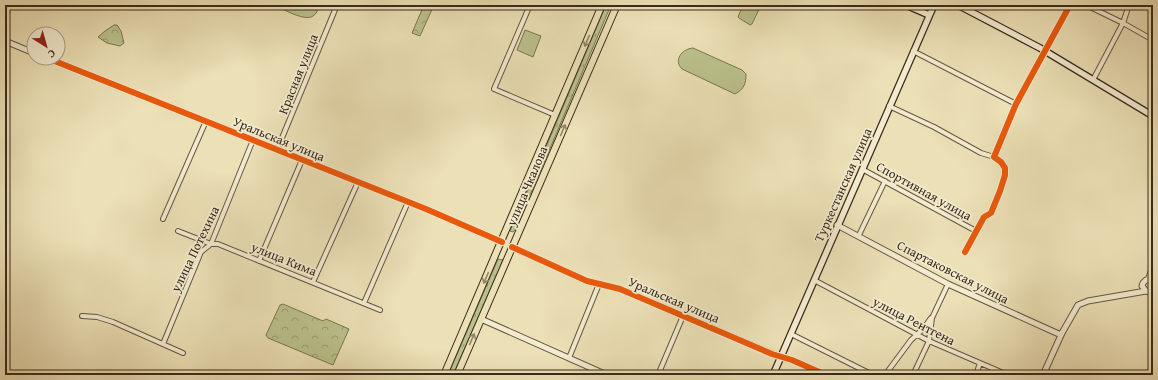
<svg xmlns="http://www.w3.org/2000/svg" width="1158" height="380" font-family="'Gentium Book Plus',serif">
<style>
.grass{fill:url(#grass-tufts);stroke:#7a7653}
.forest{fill:url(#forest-crowns);stroke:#7a7653}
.garden{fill:#bbc18c;stroke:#7a7653}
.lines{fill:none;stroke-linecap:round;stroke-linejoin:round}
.minor-casing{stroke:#665841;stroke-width:6}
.tertiary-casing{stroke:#665841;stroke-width:7}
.secondary-casing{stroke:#392b1a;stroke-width:8}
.primary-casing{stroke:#392b1a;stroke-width:8}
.minor{stroke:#f3ebd0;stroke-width:4}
.tertiary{stroke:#f3ebd0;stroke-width:5}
.secondary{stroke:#f3ebd0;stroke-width:5.5}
.primary{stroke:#ece0b6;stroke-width:6}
.cycleway-casing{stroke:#f3ebd0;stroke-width:8}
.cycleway{stroke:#e8590c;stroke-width:6}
.oneway{stroke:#928668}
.labels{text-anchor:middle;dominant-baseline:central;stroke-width:3.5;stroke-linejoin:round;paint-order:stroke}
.street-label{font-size:13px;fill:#392b1a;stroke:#f3ebd0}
</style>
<defs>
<pattern id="grass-tufts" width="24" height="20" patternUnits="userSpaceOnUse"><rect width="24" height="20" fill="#bbc18c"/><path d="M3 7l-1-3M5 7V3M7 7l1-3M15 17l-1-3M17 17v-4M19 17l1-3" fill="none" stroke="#999d72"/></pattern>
<pattern id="forest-crowns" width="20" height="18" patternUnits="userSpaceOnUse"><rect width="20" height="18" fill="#bbc18c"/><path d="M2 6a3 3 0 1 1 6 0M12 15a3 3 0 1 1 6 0" fill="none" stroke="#999d72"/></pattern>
</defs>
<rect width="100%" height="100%" fill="#ece0b6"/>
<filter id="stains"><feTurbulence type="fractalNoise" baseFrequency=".005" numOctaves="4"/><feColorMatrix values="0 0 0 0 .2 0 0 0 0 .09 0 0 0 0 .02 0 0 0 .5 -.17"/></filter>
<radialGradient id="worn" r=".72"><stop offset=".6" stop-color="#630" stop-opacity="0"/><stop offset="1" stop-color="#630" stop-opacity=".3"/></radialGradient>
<!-- grass -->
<path class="grass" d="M606,5h5l-83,195 -4,-1z
M521,205h3l2,2 -9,21 -4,4 -3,-1z
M498,259l5,1 -50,115h-5z"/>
<!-- forest -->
<path class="forest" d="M424,5h10l-14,31 -8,-3z
M114,25h3l4,6 3,12 -4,3 -13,-3 -9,-6 7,-6z
M283,304l40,17 3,-2 23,10 -16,36 -65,-27 -2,-3 14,-30z"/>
<!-- garden -->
<path class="garden" d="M274,5h45c-1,4 -2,9 -6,11 -8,6 -30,-7 -39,-11z
M743,5h18l-9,19 -2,1 -11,-7 -1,-1z
M525,30l16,6 -8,21 -16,-7z
M693,48l49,22 4,4c0,10 -2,15 -11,20l-53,-25c-9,-9 0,-20 11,-21z"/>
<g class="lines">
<defs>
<path id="minor" d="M530,5l-36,84 61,26
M1086,5l37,18 30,17
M913,51l103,53
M1093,80l30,-57 6,-18
M889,106l45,21 47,26 13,4
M277,150l60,-145
M862,169l114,62
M163,219l43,-98
M178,231l33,13h7l162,66
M859,235l26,-54
M965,252l19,-35 7,-4 9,-22 5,-16v-7l-4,-6 -7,-5 22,-53 54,-99
M259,261l43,-101
M814,280l115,61 79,34
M313,282l45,-100
M364,303l44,-101
M82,316l15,1 16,5 70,31
M791,334l82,41
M163,344l38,-92 10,-8 42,-104
M780,357l12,3 34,15
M569,358l30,-74
M658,375l25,-59
M885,375l26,-35 13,-12 7,-10
M913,375l16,-34 3,-23 16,-34
M976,375l4,-12"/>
<path id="tertiary" d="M5,41l29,12
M47,58l379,151 76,33
M837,225l111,59 113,51
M512,247l75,34 33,8 160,68
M1148,280l5,-13
M1153,283l-3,-3h-4l-3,3 -1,3 4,5 4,1 3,-3
M481,319l126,56
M1043,375l19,-42 16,-28 10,-4 58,-10"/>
<path id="secondary" d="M906,5l23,10
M958,5l82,43 113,68
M773,375l161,-370"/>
<path id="primary" d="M444,375l158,-370
M457,375l160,-370"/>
</defs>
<!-- minor casing -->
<use href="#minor" class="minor-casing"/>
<!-- tertiary casing -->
<use href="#tertiary" class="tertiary-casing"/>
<!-- secondary casing -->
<use href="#secondary" class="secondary-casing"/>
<!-- primary casing -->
<use href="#primary" class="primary-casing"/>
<!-- minor -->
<use href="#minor" class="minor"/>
<!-- tertiary -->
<use href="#tertiary" class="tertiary"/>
<!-- secondary -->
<use href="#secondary" class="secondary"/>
<!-- primary -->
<use href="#primary" class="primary"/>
<defs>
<path id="cycleway" d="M47,58l379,151 76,33
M512,247l75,34 33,8 152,65 20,6 34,15
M965,252l19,-35 7,-4 9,-22 5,-16v-7l-4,-6 -7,-5 22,-53 54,-99"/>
</defs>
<!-- cycleway casing -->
<use href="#cycleway" class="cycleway-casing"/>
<!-- cycleway -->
<use href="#cycleway" class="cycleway"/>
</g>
<!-- one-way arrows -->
<defs><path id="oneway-shaft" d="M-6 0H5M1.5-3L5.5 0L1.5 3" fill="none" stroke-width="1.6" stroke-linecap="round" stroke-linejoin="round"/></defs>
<g class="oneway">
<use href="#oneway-shaft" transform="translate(587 41) rotate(113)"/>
<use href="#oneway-shaft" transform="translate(563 130) rotate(-67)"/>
<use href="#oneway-shaft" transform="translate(486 278) rotate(113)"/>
<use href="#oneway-shaft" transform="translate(472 339) rotate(-67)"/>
</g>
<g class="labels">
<!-- street labels -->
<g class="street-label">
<text transform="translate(298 74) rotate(-68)">Красная улица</text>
<text transform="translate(279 139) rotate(22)">Уральская улица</text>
<text transform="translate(843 185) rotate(-66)">Туркестанская улица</text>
<text transform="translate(527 186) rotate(-67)">улица Чкалова</text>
<text transform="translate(924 191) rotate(29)">Спортивная улица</text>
<text transform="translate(195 249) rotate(-64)">улица Потехина</text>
<text transform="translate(284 259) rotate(22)">улица Кима</text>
<text transform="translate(953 272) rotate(27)">Спартаковская улица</text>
<text transform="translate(674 300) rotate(23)">Уральская улица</text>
<text transform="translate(914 321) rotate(27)">улица Рентгена</text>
</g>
</g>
<!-- margin -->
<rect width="1158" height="380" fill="none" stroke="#ece0b6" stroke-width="20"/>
<rect x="6" y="6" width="1146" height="368" fill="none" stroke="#392b1a" stroke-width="2"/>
<rect x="10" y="10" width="1138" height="360" fill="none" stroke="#392b1a"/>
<!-- north arrow -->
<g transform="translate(46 46) rotate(143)"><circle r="19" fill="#f3ebd0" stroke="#a99e87"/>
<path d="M0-3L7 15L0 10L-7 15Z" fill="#8f2418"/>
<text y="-6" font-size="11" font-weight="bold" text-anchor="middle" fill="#392b1a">С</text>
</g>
<rect width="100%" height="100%" filter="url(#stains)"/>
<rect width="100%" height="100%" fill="url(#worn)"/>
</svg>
